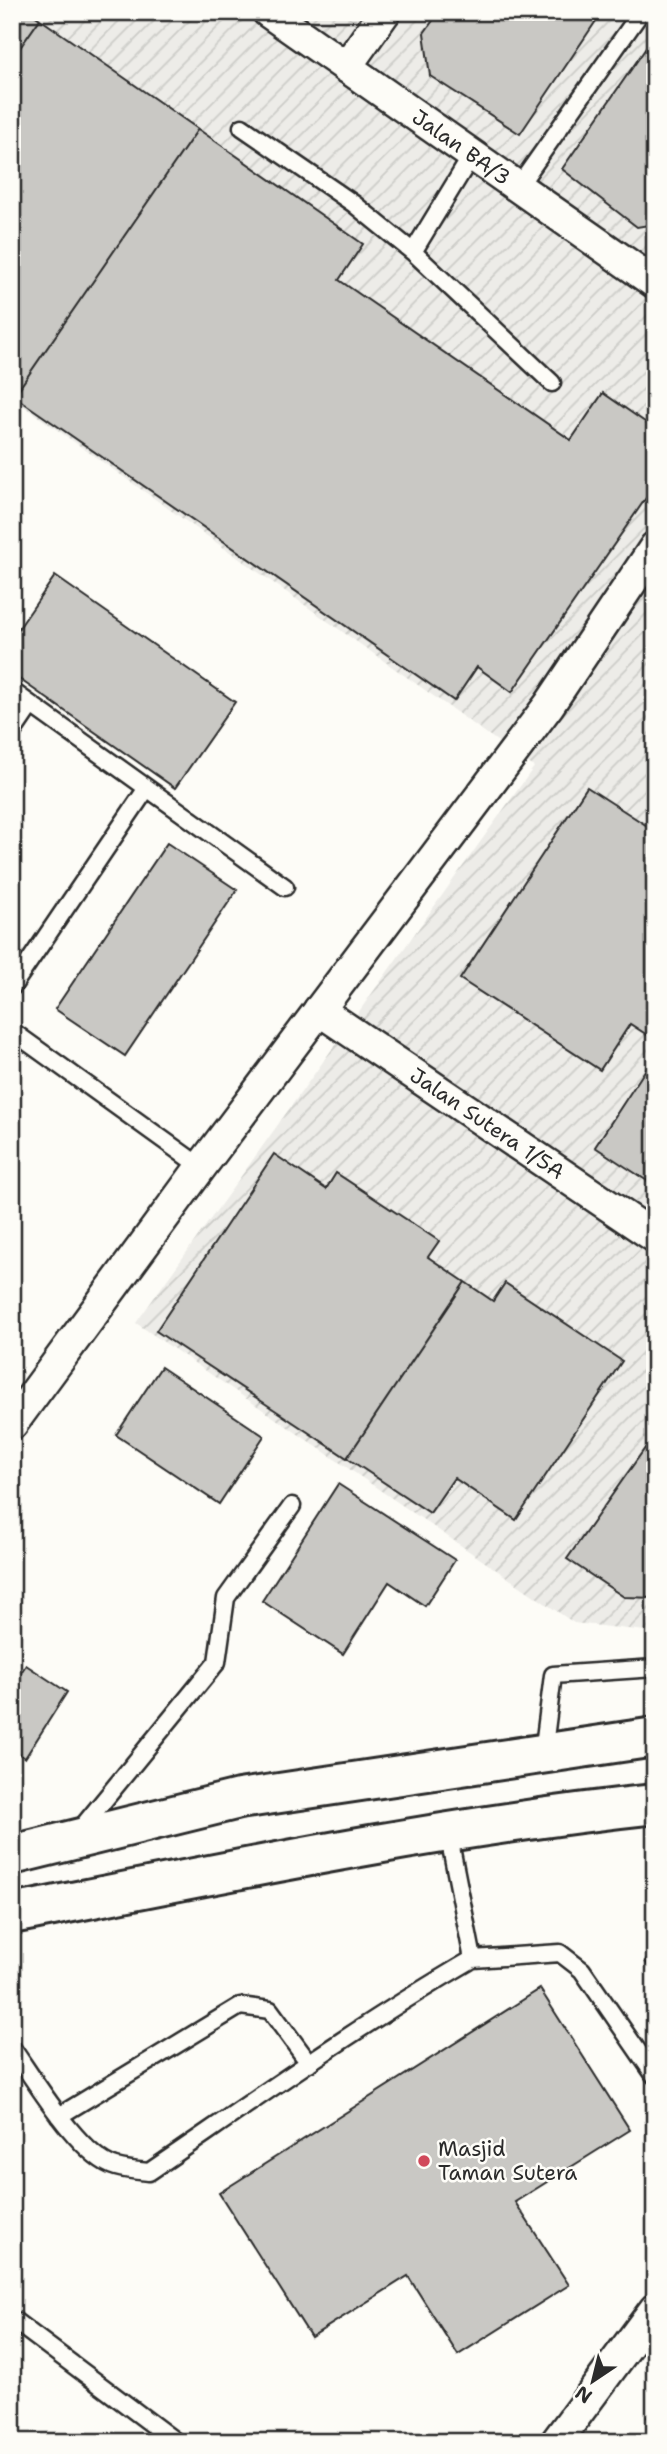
<svg xmlns="http://www.w3.org/2000/svg" width="667" height="2454" font-family="'Shantell Sans',sans-serif">
<style>
.industrial{fill:url(#industrial-furrows)}
.building{fill:#c9c8c4;stroke:#2b2b2b;stroke-width:2}
.lines{fill:none;stroke-linecap:round;stroke-linejoin:round}
.lane-casing{stroke:#2b2b2b;stroke-width:21}
.street-casing{stroke:#2b2b2b;stroke-width:35}
.secondary-casing{stroke:#2b2b2b;stroke-width:44}
.lane{stroke:#fdfcf7;stroke-width:16}
.street{stroke:#fdfcf7;stroke-width:30}
.secondary{stroke:#fdfcf7;stroke-width:38}
.poi-dot{fill:#d1495b;stroke:#fdfcf7;stroke-width:2.5}
.labels{text-anchor:middle;dominant-baseline:central;stroke-width:5;stroke-linejoin:round;paint-order:stroke}
.street-label{font-size:21px;fill:#2b2b2b;stroke:#fdfcf7}
.poi-label{font-size:21px;fill:#2b2b2b;stroke:#fdfcf7;text-anchor:start}
</style>
<defs>
<pattern id="industrial-furrows" width="10" height="10" patternUnits="userSpaceOnUse" patternTransform="scale(1.75)"><rect width="10" height="10" fill="#edece8"/><path d="M-1 1l2-2M0 10L10 0M9 11l2-2" fill="none" stroke="#cbcbc7"/></pattern>
</defs>
<rect width="100%" height="100%" fill="#fdfcf7"/>
<filter id="ink" filterUnits="userSpaceOnUse"><feTurbulence type="fractalNoise" baseFrequency=".0143" numOctaves="2"/><feDisplacementMap in="SourceGraphic" scale="14" xChannelSelector="R" yChannelSelector="G"/><feConvolveMatrix kernelMatrix="1 2 1 2 8 2 1 2 1" color-interpolation-filters="sRGB"/></filter>
<g filter="url(#ink)">
<!-- industrial -->
<path class="industrial" d="M12,12h643v1620l-81,-9 -438,-300 398,-556 -522,-369z"/>
<!-- building -->
<path class="building" d="M12,12h18l10,7 -28,40z
M439,12h163l-82,122 -90,-58 -6,-43z
M40,19l158,110 -184,267 -2,-337z
M655,35v189l-18,3 -75,-58z
M198,129l165,115 -24,36 232,160 32,-47 52,36v56l-143,207 -35,-25 -23,34 -440,-305z
M55,576l180,126 -60,86 -163,-114v-36z
M587,787l68,44v209l-25,-16 -30,46 -140,-91z
M167,843l70,47 -112,166 -70,-47z
M655,1055v131l-60,-39z
M274,1154l52,35 10,-16 103,68 -11,16 37,25 -118,176 -191,-127z
M465,1282l28,19 12,-18 117,78 -106,159 -62,-42 -24,35 -83,-55z
M161,1367l103,69 -45,68 -103,-69z
M655,1434v164l-31,-1 -57,-38z
M338,1484l117,76 -30,46 -36,-24 -46,72 -81,-53z
M26,1665l41,27 -42,66 -13,-9v-63z
M655,1955v22l-10,-16z
M540,1989l90,141 -115,72 54,83 -111,70 -50,-79 -97,61 -92,-144z
M655,2406v17l-8,-6z"/>
<g class="lines">
<defs>
<path id="lane" d="M242,127l112,77 59,48 139,131
M518,187l123,-175
M413,252l59,-97
M12,691l273,196
M12,733l19,-28
M12,987l135,-199
M12,1031l189,136
M543,1754l10,-79 102,-7
M79,1831l138,-169 9,-64 66,-92
M473,1959l87,-6 22,17 73,106
M12,2048c22,31 68,109 104,119 11,3 23,4 33,5 107,-73 212,-148 324,-213l-25,-127
M59,2116l181,-110 30,4 39,53
M12,2319l164,123"/>
<g id="street">
<path id="s1" d="M268,12l387,271"/>
<path d="M346,67l39,-55"/>
<path id="s2" d="M319,1010l336,227"/>
<path d="M12,1424l189,-257 348,-462 106,-158"/>
<path d="M556,2442l99,-133"/>
</g>
<path id="secondary" d="M12,1855l227,-56 416,-62
M12,1914c213,-42 427,-87 643,-110"/>
</defs>
<!-- lane casing -->
<use href="#lane" class="lane-casing"/>
<!-- street casing -->
<use href="#street" class="street-casing"/>
<!-- secondary casing -->
<use href="#secondary" class="secondary-casing"/>
<!-- lane -->
<use href="#lane" class="lane"/>
<!-- street -->
<use href="#street" class="street"/>
<!-- secondary -->
<use href="#secondary" class="secondary"/>
</g>
</g>
<!-- markers -->
<circle class="poi-dot" cx="424" cy="2161" r="7"/>
<g class="labels">
<!-- street labels -->
<g class="street-label">
<text stroke="none"><textPath href="#s1" startOffset="236">Jalan BA/3</textPath></text>
<text stroke="none"><textPath href="#s2" startOffset="203">Jalan Sutera 1/5A</textPath></text>
</g>
<!-- poi labels -->
<g class="poi-label">
<text x="438" y="2149">Masjid<tspan x="438" dy="24">Taman Sutera</tspan></text>
</g>
</g>
<!-- margin -->
<rect width="667" height="2454" fill="none" stroke="#fdfcf7" stroke-width="42"/>
<rect x="21" y="21" width="625" height="2412" fill="none" stroke="#2b2b2b" stroke-width="2.5" filter="url(#ink)"/>
<!-- north arrow -->
<g transform="translate(593 2381) rotate(215)" stroke="#fdfcf7" stroke-width="5" paint-order="stroke">
<path d="M0-5L12 26L0 18L-12 26Z" fill="#2b2b2b"/>
<text y="-10" font-size="19" font-weight="bold" text-anchor="middle" fill="#2b2b2b">N</text>
</g>
</svg>
